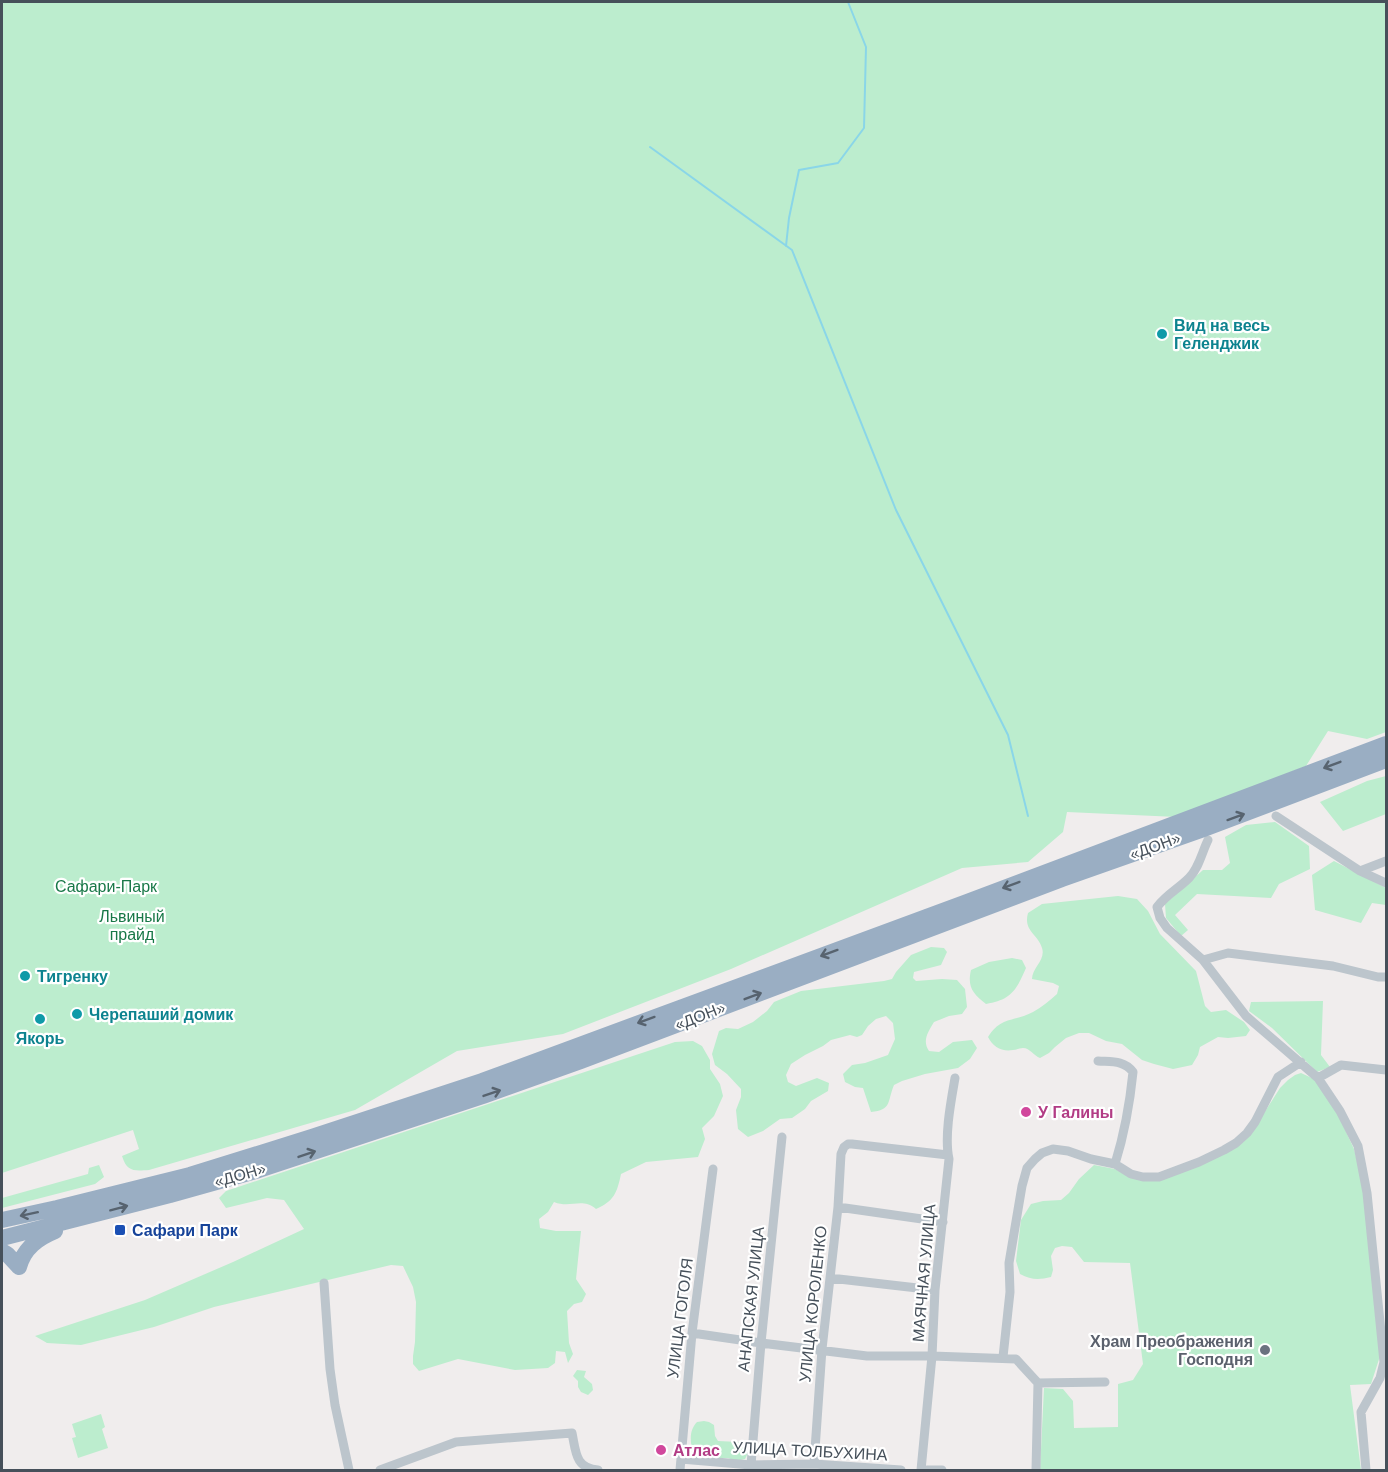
<svg xmlns="http://www.w3.org/2000/svg" width="1388" height="1472" font-family="Helvetica,sans-serif">
<style>
.green{fill:#bcedce}
.lines{fill:none;stroke-linecap:round;stroke-linejoin:round}
.stream{stroke:#8ad6e8;stroke-width:2}
.minor{stroke:#bcc5cc;stroke-width:9}
.trunk{stroke:#9aaec3;stroke-width:16}
.oneway{stroke:#57636f}
.culture-dot{fill:#0f9aa8;stroke:#fff;stroke-width:2}
.hotel-dot{fill:#d1479c;stroke:#fff;stroke-width:2}
.transit-dot{fill:#1a4fb4;stroke:#fff;stroke-width:2}
.worship-dot{fill:#6b7280;stroke:#fff;stroke-width:2}
.labels{text-anchor:middle;dominant-baseline:central;stroke-width:4.5;stroke-linejoin:round;paint-order:stroke}
.culture-label{font-size:16px;font-weight:bold;fill:#0d838f;stroke:#fff;text-anchor:start}
.street-label{font-size:16px;fill:#46505a;stroke:#fff}
.park-label{font-size:16px;fill:#197848;stroke:#fff}
.hotel-label{font-size:16px;font-weight:bold;fill:#b23c85;stroke:#fff;text-anchor:start}
.transit-label{font-size:16px;font-weight:bold;fill:#164399;stroke:#fff;text-anchor:start}
.worship-label{font-size:16px;font-weight:bold;fill:#5b616d;stroke:#fff;text-anchor:end}
</style>
<rect width="100%" height="100%" fill="#f0eded"/>
<!-- green -->
<path class="green" d="M2,2h1384v730l-19,7 -39,-8 -22,35 -129,51 -110,-5 -4,20 -35,30 -66,6 -231,101 -168,65 -106,17 -102,59 -206,60c-15,1 -22,2 -27,-14l17,-7 -6,-19 -131,43z
M1386,776v38l-43,17 -23,-29 47,-21z
M1275,822l34,24 1,23 -31,15 -8,14 -74,-4 -22,21 13,15 -7,6 -15,-18 -1,-14 38,-34h19l8,-7 -5,-26 21,-12z
M1334,861l52,27v17l-14,-2 -11,20 -46,-13 -3,-35z
M1118,896l19,3 11,12 12,23 36,37 9,35 6,6 15,-2 18,12 6,8 -4,6 -18,2 -10,-1 -18,10 -2,8 -6,10 -19,4 -19,-5 -12,-4 -20,-16 -16,-3 -17,-8h-10l-13,5 -11,9 -6,6 -9,5c-6,-2 -10,-10 -17,-10 -3,0 -7,2 -10,2 -11,2 -20,-3 -25,-13 13,-21 26,-15 45,-25 9,-5 17,-12 24,-18l2,-8 -6,-3 -21,-4c0,-11 14,-19 10,-31 -4,-14 -19,-17 -14,-35l14,-9z
M931,947l13,1 3,4 -6,13 -27,7 -1,6 3,3 26,-2 15,1 8,9 2,18 -5,7 -13,2 -15,6c-6,10 -12,19 -5,29l10,1 14,-10 19,-2 5,8 -7,11 -12,9 -33,6 -23,7 -8,4c-7,17 -2,25 -23,27l-8,-24 -8,-1 -10,-5 -2,-8 9,-9 13,-2 23,-8 7,-16 -2,-16 -7,-7 -10,3 -8,7 -6,9 -5,2 -7,-2 -19,5 -8,6 -18,9 -14,9 -5,11 2,7 8,4 21,-8 12,5 -1,8 -17,10 -6,8 -13,9 -12,1 -17,12 -15,6 -10,-8 -2,-19 5,-13v-8l-14,-15 -12,-9 -3,-11 7,-23 7,-3 12,1 15,-7 14,-11 7,-9 27,-11 83,-10 8,-2 4,-7 15,-17z
M1012,958l10,2 4,8c-10,23 -15,32 -40,36 -13,-10 -19,-17 -15,-34l18,-8z
M1323,1001l-2,54 9,12 -13,5 -45,-44 -23,-17 2,-9z
M693,1041l9,5 8,14v9l10,15 3,12 -9,20 -12,12 3,11 -7,18 -52,5 -25,12c-4,19 -7,27 -25,35 -15,-12 -25,0 -42,-7l-6,10 -9,7 1,9 16,3h25l-5,48 10,15 -4,8 -8,2 -7,7 2,32 4,11 -5,9 -3,-11 -9,-1 -1,12 -7,5 -33,2 -57,-11 -39,12 -6,-7v-8l2,-14 1,-40 -3,-15 -10,-21 -12,-1 -177,42 -60,20 -73,18 -34,-2 -12,-7 110,-36 88,-38 71,-33 -20,-29 -17,-2 -41,10 -7,-10 7,-7 449,-149z
M1301,1073l13,6 21,29 19,41 10,40 17,164 -10,31 -21,1 11,85h-321l4,-82 19,1 10,12 1,27 44,-1v-43l15,-4 10,-16 -13,-101 -46,-1 -12,-15 -10,-1 -7,2 -4,8 2,14 -2,7c-12,3 -20,3 -31,-3l-4,-13 5,-41 10,-16 12,-3 18,-1 8,-7 10,-14 15,-14 21,4 16,9 70,-13 56,-41 23,-36 8,-8 7,-5z
M99,1165l5,12 -9,7 -93,24v-10l86,-24 1,-6z
M577,1370l9,1 -2,6 8,7 1,6 -5,5 -7,-3 -3,-5v-6l-5,-5z
M101,1414l4,13 -3,2 6,19 -30,10 -6,-20 4,-1 -4,-13z
M704,1421l5,1 5,3 1,11 3,5 21,1 6,3 2,10 -2,4 -9,2 -8,-3h-26l-9,-5c-3,-11 -4,-23 4,-31z"/>
<g class="lines">
<!-- stream -->
<path class="stream" d="M650,147l142,103 104,260 112,225 20,81
M786,246l3,-28 10,-48 39,-7 26,-35 2,-81 -18,-45"/>
<!-- minor -->
<path class="minor" d="M1276,816l84,55 26,12
M1208,840c-6,12 -9,28 -19,38 -11,11 -22,16 -32,29l3,11 7,10 36,32 43,56 72,62 22,33 18,35 9,47 17,169 -4,16 -19,34 5,58
M1360,871l26,-10
M1203,960l25,-7 105,13 45,11h8
M1098,1061c13,1 26,-1 35,11 -3,30 -9,63 -18,92
M1318,1078l23,-13 45,5
M838,1207l105,15
M830,1278l105,12
M324,1283l6,86 5,36 14,65
M692,1333l69,10 106,13h65l84,3 22,24 -2,87
M1003,1357l7,-65 -1,-29 13,-77 5,-18 8,-9 7,-6 11,-4 15,2 23,8 24,5 16,10 12,3h16l40,-15 25,-12 12,-7 11,-10 8,-11 23,-45 23,-15
M1038,1383l67,-1
M681,1459l70,6 63,-1 87,6
M814,1464l8,-115 16,-142 3,-53 3,-7 4,-3h4l96,11
M751,1465l10,-122 21,-206
M380,1470l76,-28 116,-9c4,19 3,35 26,37
M680,1470l12,-137 21,-164
M921,1470l11,-114 3,-66 14,-131c-5,-22 2,-58 6,-81
M927,1470h15"/>
<!-- trunk -->
<path class="trunk" d="M2,1220l55,-12 133,-33 122,-38 170,-56 485,-179 419,-158
M2,1238l168,-43 89,-25 224,-74 98,-35 481,-182 139,-49 185,-70
M2,1251l5,3 12,13
M19,1267c5,-19 19,-29 36,-36"/>
</g>
<!-- one-way arrows -->
<defs><path id="oneway-shaft" d="M-6 0H5M1.5-3L5.5 0L1.5 3" fill="none" stroke-width="1.6" stroke-linecap="round" stroke-linejoin="round" transform="scale(1.5)"/></defs>
<g class="oneway">
<use href="#oneway-shaft" transform="translate(1332 765) rotate(159)"/>
<use href="#oneway-shaft" transform="translate(1236 817) rotate(-20)"/>
<use href="#oneway-shaft" transform="translate(1011 885) rotate(160)"/>
<use href="#oneway-shaft" transform="translate(829 953) rotate(160)"/>
<use href="#oneway-shaft" transform="translate(753 996) rotate(-21)"/>
<use href="#oneway-shaft" transform="translate(646 1020) rotate(160)"/>
<use href="#oneway-shaft" transform="translate(492 1093) rotate(-19)"/>
<use href="#oneway-shaft" transform="translate(307 1154) rotate(-19)"/>
<use href="#oneway-shaft" transform="translate(119 1208) rotate(-15)"/>
<use href="#oneway-shaft" transform="translate(29 1214) rotate(168)"/>
</g>
<!-- markers -->
<g class="culture-dot">
<circle cx="1162" cy="334" r="6"/>
<circle cx="25" cy="976" r="6"/>
<circle cx="77" cy="1014" r="6"/>
<circle cx="40" cy="1019" r="6"/>
</g>
<g class="hotel-dot">
<circle cx="1026" cy="1112" r="6"/>
<circle cx="661" cy="1450" r="6"/>
</g>
<rect class="transit-dot" x="114" y="1224" width="12" height="12" rx="3"/>
<circle class="worship-dot" cx="1265" cy="1350" r="6"/>
<g class="labels">
<!-- culture labels -->
<g class="culture-label">
<text x="1174" y="325">Вид на весь<tspan x="1174" dy="18">Геленджик</tspan></text>
<text x="37" y="976">Тигренку</text>
<text x="89" y="1014">Черепаший домик</text>
<text x="40" y="1038" text-anchor="middle">Якорь</text>
</g>
<!-- street labels -->
<g class="street-label">
<text transform="translate(1155 846) rotate(-20)">«ДОН»</text>
<text transform="translate(700 1016) rotate(-21)">«ДОН»</text>
<text transform="translate(240 1175) rotate(-16)">«ДОН»</text>
<text transform="translate(924 1273) rotate(-85)">МАЯЧНАЯ УЛИЦА</text>
<text transform="translate(751 1299) rotate(-84)">АНАПСКАЯ УЛИЦА</text>
<text transform="translate(813 1304) rotate(-84)">УЛИЦА КОРОЛЕНКО</text>
<text transform="translate(680 1318) rotate(-83)">УЛИЦА ГОГОЛЯ</text>
<text transform="translate(810 1451) rotate(3)">УЛИЦА ТОЛБУХИНА</text>
</g>
<!-- park labels -->
<g class="park-label">
<text x="106" y="886">Сафари-Парк</text>
<text x="132" y="916">Львиный<tspan x="132" dy="18">прайд</tspan></text>
</g>
<!-- hotel labels -->
<g class="hotel-label">
<text x="1038" y="1112">У Галины</text>
<text x="673" y="1450">Атлас</text>
</g>
<!-- transit labels -->
<g class="transit-label">
<text x="132" y="1230">Сафари Парк</text>
</g>
<!-- worship labels -->
<g class="worship-label">
<text x="1253" y="1341">Храм Преображения<tspan x="1253" dy="18">Господня</tspan></text>
</g>
</g>
<!-- border -->
<rect width="1388" height="1472" fill="none" stroke="#46505a" stroke-width="6"/>
</svg>
